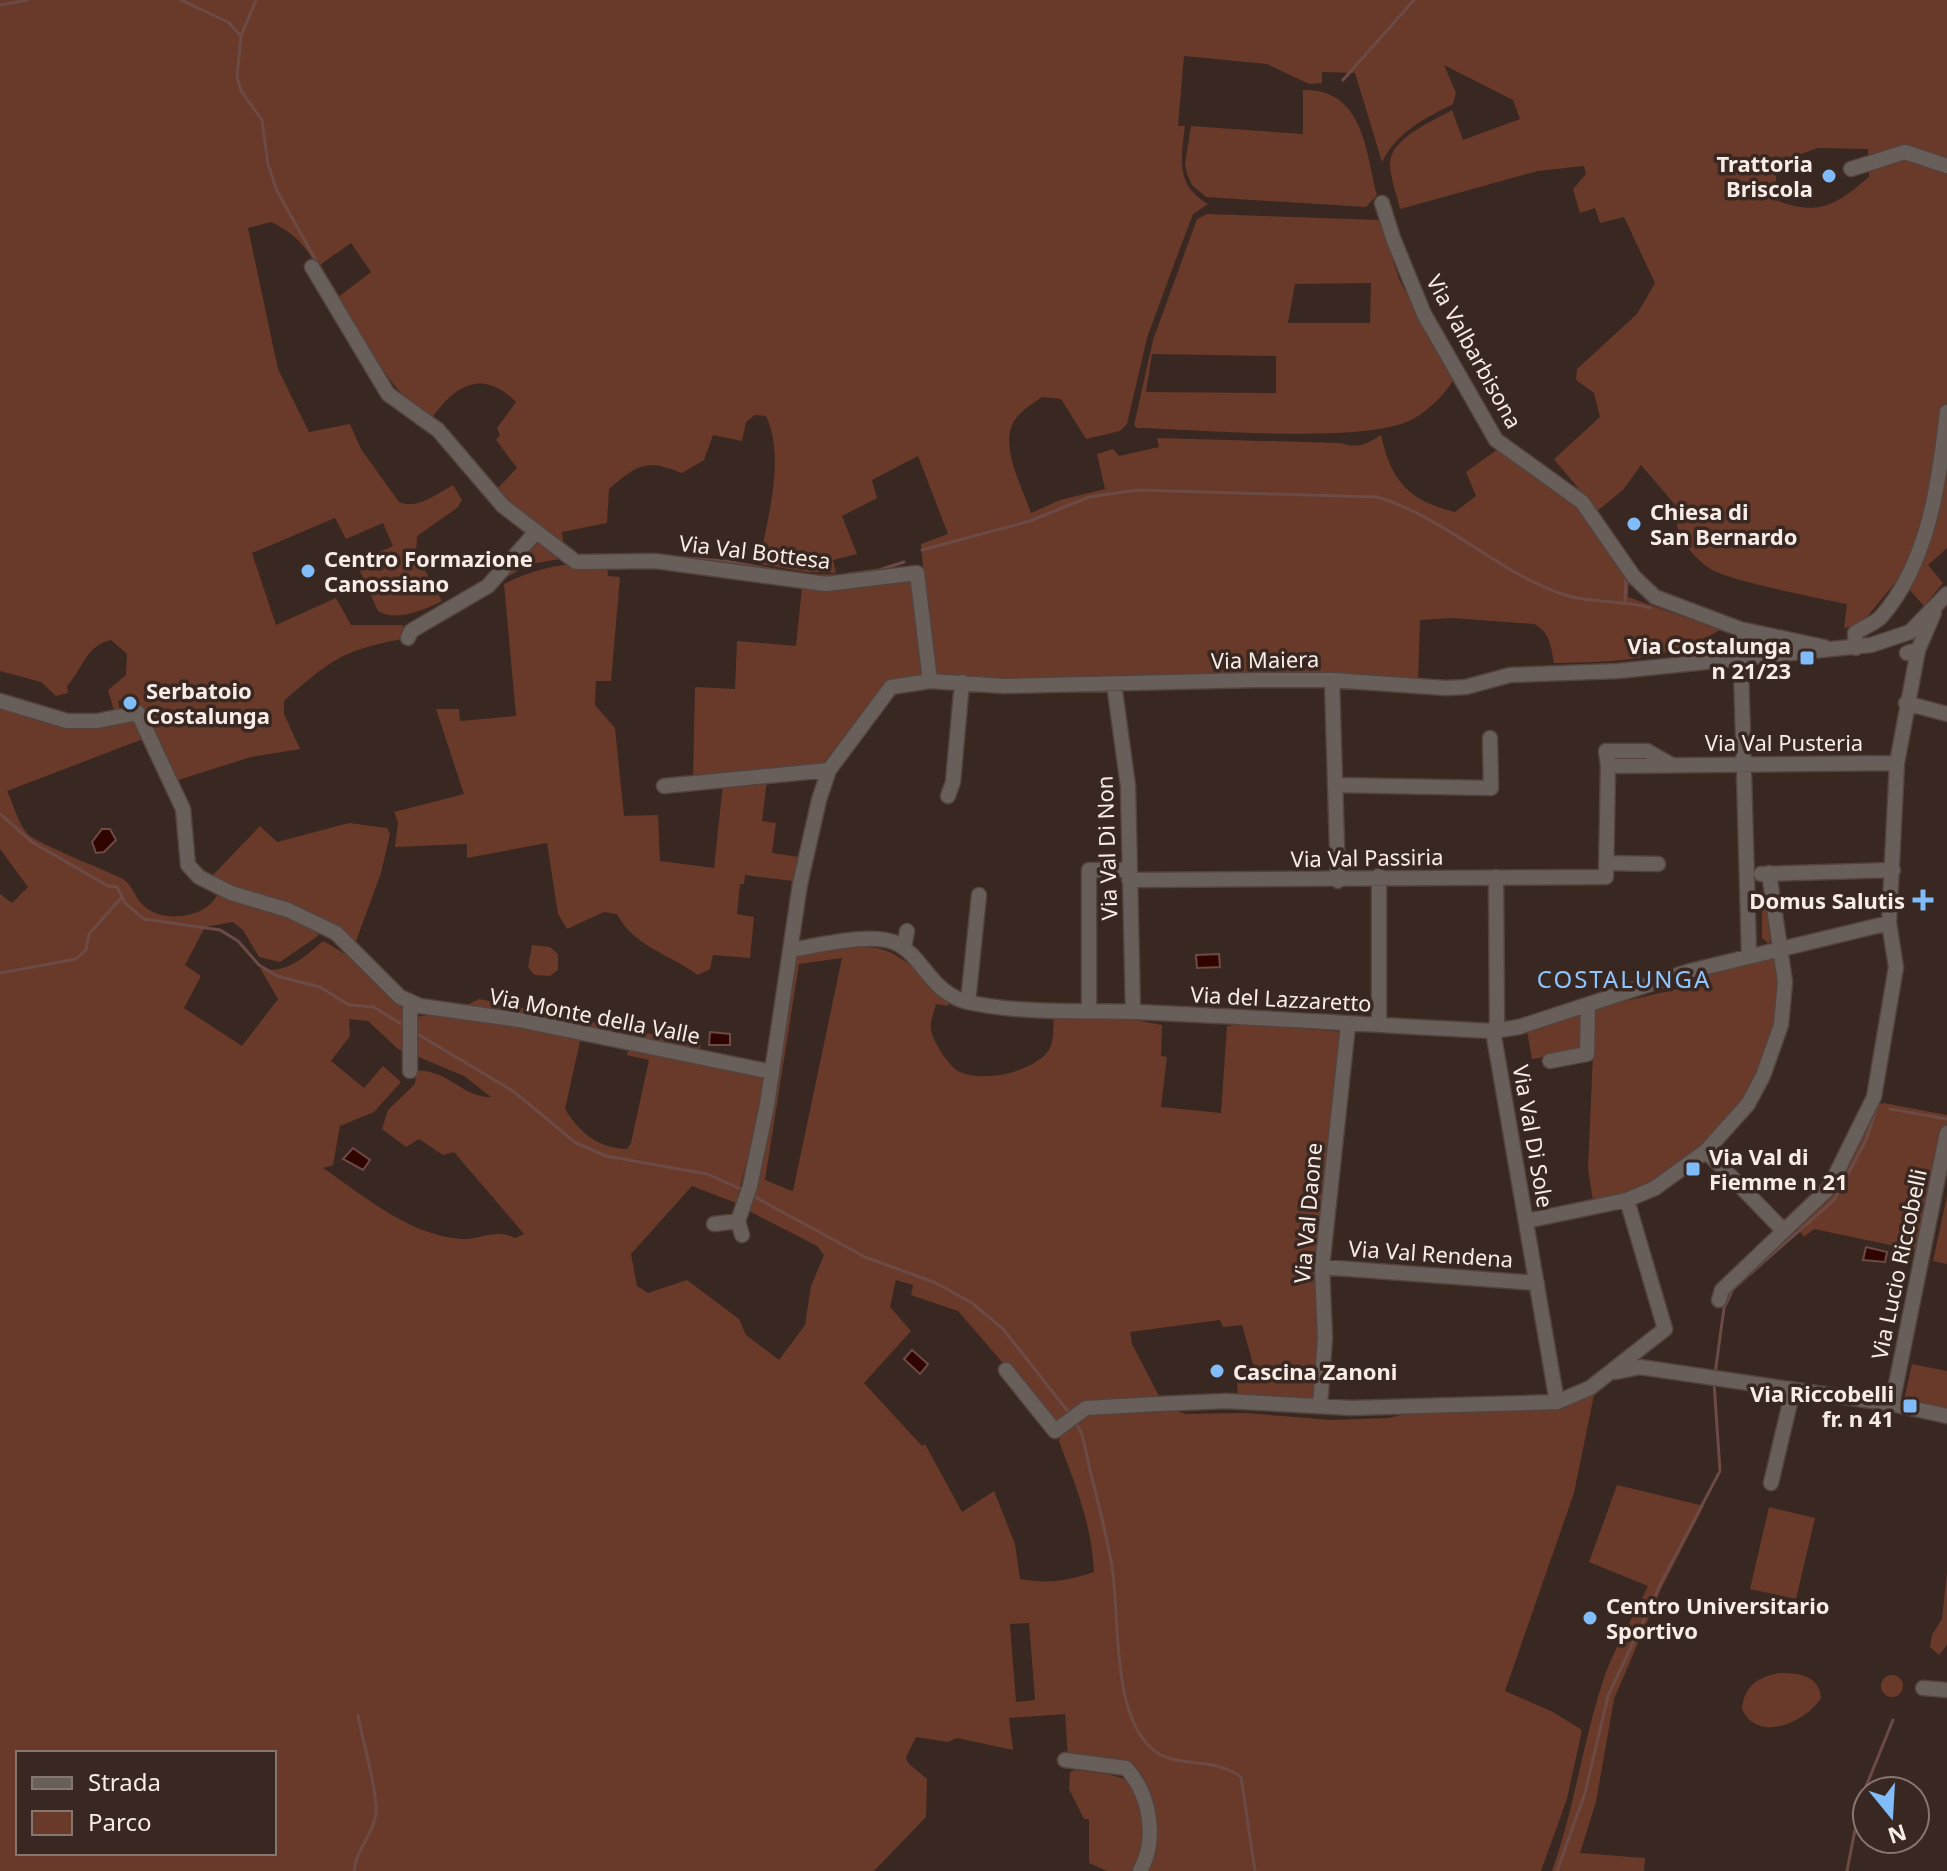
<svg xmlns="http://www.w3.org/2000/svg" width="1947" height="1871" font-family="'Noto Sans',sans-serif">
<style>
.green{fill:#693a29;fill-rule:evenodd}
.water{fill:#300500;stroke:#6c4a45;stroke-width:2}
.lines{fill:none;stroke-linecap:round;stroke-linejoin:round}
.stream{stroke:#6c4a45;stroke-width:3}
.minor-casing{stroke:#54433d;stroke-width:17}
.minor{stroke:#685f5b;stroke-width:14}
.poi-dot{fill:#81bcfa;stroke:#392721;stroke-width:3}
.labels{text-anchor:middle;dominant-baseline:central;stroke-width:7;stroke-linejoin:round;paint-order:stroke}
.poi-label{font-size:22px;font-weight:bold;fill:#f8ece7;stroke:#392721;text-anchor:start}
.street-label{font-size:22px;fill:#f8ece7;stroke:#392721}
.neighbourhood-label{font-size:24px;letter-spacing:2px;fill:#8ec5fe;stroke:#392721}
</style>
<rect width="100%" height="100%" fill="#392721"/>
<!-- green -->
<path class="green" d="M0,0h1947v548l-19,17 15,18 -19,23 -25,-28 -38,46 -17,4 3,-24c-27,-6 -120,-23 -138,-36 -21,-15 -37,-38 -33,-62l-35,-41 -18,25 -26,21 -43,-52 46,-42 -6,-24 -18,-13 1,-11 60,-55 18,-31 -31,-66 -24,6 -5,-15 -15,5 -7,-24 13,-15 -2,-8 -46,5 -138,38c-3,-14 -10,-31 -10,-45 0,-26 43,-43 62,-54l11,30 57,-21 -7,-19 -69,-35 12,28 -3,11c-29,15 -55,27 -71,58l-27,-89 -33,-1v11l-13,1 -42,-20 -83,-8 -6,70h7c-4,33 -10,59 23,78l-15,10 -20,53 -26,71 -20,86 -7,7 -34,8 -25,-40 -19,-2c-11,8 -27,17 -31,31 -8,24 12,62 20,85l29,-13 45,-11 -8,-35 16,-5 6,7 40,-9 -2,-9 182,5c20,5 25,3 42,-8 10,46 28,66 74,77l21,-16 -10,-24 32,-23 35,26 36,20 60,83 -1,19 92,33c-54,31 -105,32 -166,33 -3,-16 -4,-31 -20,-39l-82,-6 -32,2 -2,62c-161,-21 -324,6 -485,-6l-12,-132 27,-10 -30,-78 -46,24 5,18 -35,18 15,38 -24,6 3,13 -30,-1 -47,-8c8,-45 27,-105 7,-148l-11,-1 -9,7 -4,19 -29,-6 -9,25 -22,13c-36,-14 -44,-9 -73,16l-2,34 -45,9 2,14 -68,-56 21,-22 -21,-28 4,-5 -3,-7 19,-26c-33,-33 -60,-18 -84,16 -46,-26 -64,-79 -95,-120l34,-26 -20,-29 -34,24c-11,-21 -24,-35 -46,-45l-23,6 30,141 31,63 41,-8 11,25 38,53c19,8 37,-8 54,-17l9,15 -5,8 -40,28 -1,18 26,47c-18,9 -45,21 -64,10l-22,-49 37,-16 -10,-23 -37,16 -11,-21 -83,35 24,72 60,-27 15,27h52v14c-62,11 -73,22 -119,62v13l16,35 -49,8 -76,24 -40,-84 -17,4 2,11 -5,2 -7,-24 18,-15 1,-21 -16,-14c-26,6 -27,28 -44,46l1,7 -12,3 -15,-14 -41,-11zM1818,148l50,1 1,28c-33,28 -51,40 -93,23v-37z
M1303,90c60,-1 62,58 74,105l-11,12 -160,-10 -14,-12 -5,-11 -2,-10 6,-38 112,8z
M1207,214l173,6 19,59 54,102c-10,15 -24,29 -40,38 -48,26 -215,10 -276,9l-3,-3 19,-85 44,-121zM1371,283l-1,40h-82l7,-39zM1152,354l124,2v37l-130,-1z
M536,539l24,20 -30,5 -30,17z
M594,566h13l1,10 12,1 -9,104h-15l-1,24 20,23 9,88 34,-1 2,46 54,7 9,-85 44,-3 -5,41 14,2 -4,30 27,4 -6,24 -48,-6 -1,9h-4l-3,30 17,3 -4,41 -37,-3 -3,14 -12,6c-29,-21 -65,-29 -81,-61l-13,-2 -37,17 -9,-15 -11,-71 -80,15v-14l-72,3 3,-25 -4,-10 70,-18 -28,-85h23l1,12 56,-5 -12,-132c22,-11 68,-28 88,-14z
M910,580l5,5 9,91 -39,8 -64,82 -128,13 2,-92 40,2 2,-48 59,5 6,-59z
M0,709l62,17 74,-10 7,23 -136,52c6,12 12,35 22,44 12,10 71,33 90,42 14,6 13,16 23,27 17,20 64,15 75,-9l-3,-6 74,27 30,14v6l-38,26 -21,-5 -16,-27 -10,-8 -28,5 -20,38 16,11 -17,32 58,38 36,-47 -18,-31c27,7 44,-11 63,-27 23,12 72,45 80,71 3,11 1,27 1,38h-5l-31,-29 -19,-2 1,17 -19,25 33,27 19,-22 18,16 -27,30 -34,14 -7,39 -10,3c41,28 86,67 138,71 21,1 32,-11 54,-1l9,-4 -70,-82 -11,3 -24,-16 -13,8 -24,-18 6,-19 27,-26 1,-13c30,-3 47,27 75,26l-27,-21 -50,-21 3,-38 44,-9 18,-9 222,45 -3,16 67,15 3,4 -32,124 -44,-17 -61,68 6,32 11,7 39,-13 52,39 7,16 33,25 26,-35 6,-39 13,-31 -7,-9 -68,-35 8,-23 36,-232c89,-15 91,-19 157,45l-2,5 -12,-2c-2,7 -6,18 -5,25 1,11 17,36 27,42 23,13 79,1 92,-23 4,-8 3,-23 4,-32l70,2 38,7 -1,31 6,1 -6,50 60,6 6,-87 21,-2 95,8 -25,366 -6,5 -74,-6 -1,-19h20l-15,-53 -19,2 -3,-7 -90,12 2,12 29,56 -76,4 -31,18 -96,-111 -47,-16 2,-10 -17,-5 -6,27 21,24 -47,52 58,63 3,-2 37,68 32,-21 21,53 5,35c28,5 47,2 74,-7 -2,-48 -19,-87 -35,-131l2,-7 26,-20 80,-7 18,7 62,-1 84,7 58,-2 19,-5 147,-6 39,-12 -20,98 -69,198 48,21 29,18 -15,69 -26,72h-398l3,-6 -7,-88 -71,-20 -3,-43 -56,4 4,32 -56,-12 -9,4 -32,-5 -10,20 2,6 19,16 -1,38 -52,54h-874v-977l12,9 16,-16 -28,-38zM842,958l-49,233h-1l-27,-11 34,-216zM581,1037l49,4 -3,14 22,5 -18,83 -4,6c-29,-1 -47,-16 -62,-40zM1029,1623l6,77 -19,2 -6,-78zM18,1753h256v100h-256z
M349,823l38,5 3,6 -9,39 -26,71c-23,-30 -107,-45 -144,-67l49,-51 17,16z
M1762,900l8,7v35l-2,1 -6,-5z
M532,945l18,2 8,7v16l-8,6 -16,-1 -6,-8z
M1773,957c9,11 6,33 5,47 -5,75 -63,144 -127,179 -17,9 -39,13 -58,18l-5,-32 7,-161 100,-23 -2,-10z
M1583,1013v37l-51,9 -5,-28z
M1884,1103l63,12v14l-28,122 -105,-22 -10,8 -7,-9 36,-38 42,-85z
M1947,1196v68l-14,-3z
M1912,1364l35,7v38l-43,-9z
M1617,1485l87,21 -42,81 -48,112 -18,103 -16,51 65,5 -1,13h-92c23,-64 31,-132 53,-196 11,-30 29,-60 43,-89l-59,-24z
M1769,1507l46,11 -19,81 -46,-10z
M1947,1572v73l-8,10 -9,-8 2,-12 10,-16z
M1779,1673c20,0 40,2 42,25 -15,24 -63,46 -79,11 2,-23 16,-32 37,-36z
M1881 1686a11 11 0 1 1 22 0a11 11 0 1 1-22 0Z
M1075,1770c15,2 35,3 49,9 31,12 19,69 12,92h-29l-18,-8v-44h-5l-15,-30 1,-17z"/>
<!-- water -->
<path class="water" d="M102,829h8l6,11 -12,12 -8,1 -4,-11z
M1219,954l1,13 -23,1 -1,-13z
M710,1032l20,2v11h-21z
M353,1148l17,12 -7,10 -20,-11z
M1866,1247l21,5 -2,10 -22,-2z
M912,1350l16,14 -8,10 -16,-15z"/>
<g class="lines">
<!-- stream -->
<path class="stream" d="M181,0l47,22 13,14
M256,0l-15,36 -4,41 4,14 21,29 6,44 9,27 41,73
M0,5l28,-5
M1343,80l71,-80
M922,550l108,-29 59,-24 48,-7 240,7c68,20 121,76 188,98 28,9 56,4 85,13
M643,555l83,6 59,11
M849,574l30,-4 25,-8
M821,576h16
M1625,601l1,-24
M0,814l32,28 76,44 9,1 8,16 19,16 76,11 18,11 21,24 18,11 43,11 29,18 25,2 30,19
M0,973l76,-14 10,-9 3,-16 32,-36
M414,1032l99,59 63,52 30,13 101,18 36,16
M1890,1109l57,10
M753,1196l112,61 71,26 36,20 31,26 67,85
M1715,1374l9,-66 9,-19 101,-89 32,-60 11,-33
M1076,1423c9,13 10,32 14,47 8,32 16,63 22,96 8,52 -1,144 39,182 23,22 61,7 90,29l14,94
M354,1871c2,-22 19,-36 22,-57 2,-22 -14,-75 -18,-99
M1557,1871l28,-78 23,-97 53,-113 59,-112 -6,-89
M1847,1871l14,-72 32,-79"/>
<defs>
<path id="minor" d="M1851,169l54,-17 42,14
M1382,203l11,35 31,76 72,126 86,62 52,75 21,20 85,32 9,326
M312,267l76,127 50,36 65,76 73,56 79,-1 171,23 91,-11 13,108
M1740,629l84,18
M408,638l3,-7 77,-45 48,-54
M1856,648l-1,-15c8,-6 19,-9 26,-16 48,-55 58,-135 66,-205
M1907,653l11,-3 16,-37
M1332,680l6,201
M1114,684l14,102 5,226
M0,701l67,20h30l41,-8 45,96 5,56 11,12 32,16 57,17 48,23 64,64 20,9 99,14 253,52
M1906,703l41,11
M1608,766l-2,-15h41l23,13
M1335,785l156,3 -1,-50
M664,786l165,-16
M948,796l5,-14 9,-100
M1606,863l52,1
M1761,874l132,-4
M1379,876v149
M1496,877l1,146 -4,8 64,371
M1129,880l477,-3 2,-111 289,-3
M904,948l3,-17
M790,950c28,-4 83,-19 108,-6 27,15 34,52 74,59 54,11 110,7 164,9 119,5 238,13 357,19l26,-4 171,-56 199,-48
M968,1002l11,-107
M1089,1011v-141h40
M1550,1061l37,-7 1,-49
M410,1071v-69
M1706,1151l78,80
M1526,1221l101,-21 28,-12 51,-37 42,-47 15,-28 18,-51 4,-43 -16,-109
M714,1224l24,-3
M742,1235l-4,-14 12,-35 17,-81 33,-221 19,-84 10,-30 62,-83 39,-6 74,5 251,-6h77l114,8 20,-1 44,-12 108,-4 253,-26 39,-13 37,-38
M1322,1267l215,16
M1719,1300l3,-10 107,-102 45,-91 22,-130 -7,-44 8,-160 21,-113
M1006,1370l49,61 31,-23 71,-4 69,-3 125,7 206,-6 33,-14 75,-59 -38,-129
M1616,1372l24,-5 252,37 55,12
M1892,1404l55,-271
M1320,1405l5,-67 -3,-71 26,-242
M1771,1483l22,-93
M1923,1688l24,2
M1065,1760l61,8c24,26 32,71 14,103"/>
</defs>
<!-- minor casing -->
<use href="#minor" class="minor-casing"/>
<!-- minor -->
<use href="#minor" class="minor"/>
</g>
<!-- markers -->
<g class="poi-dot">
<circle cx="1829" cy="176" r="8"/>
<circle cx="1634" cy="524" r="8"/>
<circle cx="308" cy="571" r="8"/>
<rect x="1799" y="650" width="16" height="16" rx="4"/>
<circle cx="130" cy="703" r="8"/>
<path d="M1919 888h8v8h8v8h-8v8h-8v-8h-8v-8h8z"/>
<rect x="1685" y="1161" width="16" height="16" rx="4"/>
<circle cx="1217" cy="1371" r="8"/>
<rect x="1902" y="1398" width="16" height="16" rx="4"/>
<circle cx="1590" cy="1618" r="8"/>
</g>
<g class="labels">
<!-- poi labels -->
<g class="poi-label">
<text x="1813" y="163" text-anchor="end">Trattoria<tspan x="1813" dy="25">Briscola</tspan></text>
<text x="1650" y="511">Chiesa di<tspan x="1650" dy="25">San Bernardo</tspan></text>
<text x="324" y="558">Centro Formazione<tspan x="324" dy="25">Canossiano</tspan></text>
<text x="1791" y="645" text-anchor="end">Via Costalunga<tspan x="1791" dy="25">n 21/23</tspan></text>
<text x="146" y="690">Serbatoio<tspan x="146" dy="25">Costalunga</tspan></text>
<text x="1905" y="900" text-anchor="end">Domus Salutis</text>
<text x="1709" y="1156">Via Val di<tspan x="1709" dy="25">Fiemme n 21</tspan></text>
<text x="1233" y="1371">Cascina Zanoni</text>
<text x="1894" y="1393" text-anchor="end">Via Riccobelli<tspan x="1894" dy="25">fr. n 41</tspan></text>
<text x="1606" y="1605">Centro Universitario<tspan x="1606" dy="25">Sportivo</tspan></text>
</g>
<!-- street labels -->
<g class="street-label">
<text transform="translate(1475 351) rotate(61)">Via Valbarbisona</text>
<text transform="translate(755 551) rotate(7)">Via Val Bottesa</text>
<text transform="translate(1265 659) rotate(-1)">Via Maiera</text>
<text x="1784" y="742">Via Val Pusteria</text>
<text transform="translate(1106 848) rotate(-92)">Via Val Di Non</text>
<text transform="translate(1367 857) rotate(-1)">Via Val Passiria</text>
<text transform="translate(1281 998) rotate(3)">Via del Lazzaretto</text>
<text transform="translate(595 1015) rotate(11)">Via Monte della Valle</text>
<text transform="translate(1534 1136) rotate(80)">Via Val Di Sole</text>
<text transform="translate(1307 1213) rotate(-85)">Via Val Daone</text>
<text transform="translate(1431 1253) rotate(4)">Via Val Rendena</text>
<text transform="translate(1898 1264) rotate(-78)">Via Lucio Riccobelli</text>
</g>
<!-- neighbourhood labels -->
<g class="neighbourhood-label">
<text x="1624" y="978">COSTALUNGA</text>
</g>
</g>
<!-- legend -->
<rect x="16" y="1751" width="260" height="104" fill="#392721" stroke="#857670" stroke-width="2"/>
<rect x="32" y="1777" width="40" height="12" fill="#685f5b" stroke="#857670" stroke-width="2"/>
<text x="88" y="1791" font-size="24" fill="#f8ece7">Strada</text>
<rect x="32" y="1811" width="40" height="24" fill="#693a29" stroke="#857670" stroke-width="2"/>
<text x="88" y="1831" font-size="24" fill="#f8ece7">Parco</text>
<!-- north arrow -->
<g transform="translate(1891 1815) rotate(162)"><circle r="38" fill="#392721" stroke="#857670" stroke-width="2"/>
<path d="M0-6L14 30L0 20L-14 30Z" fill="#81bcfa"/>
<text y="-12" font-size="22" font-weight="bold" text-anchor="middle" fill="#f8ece7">N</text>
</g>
</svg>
